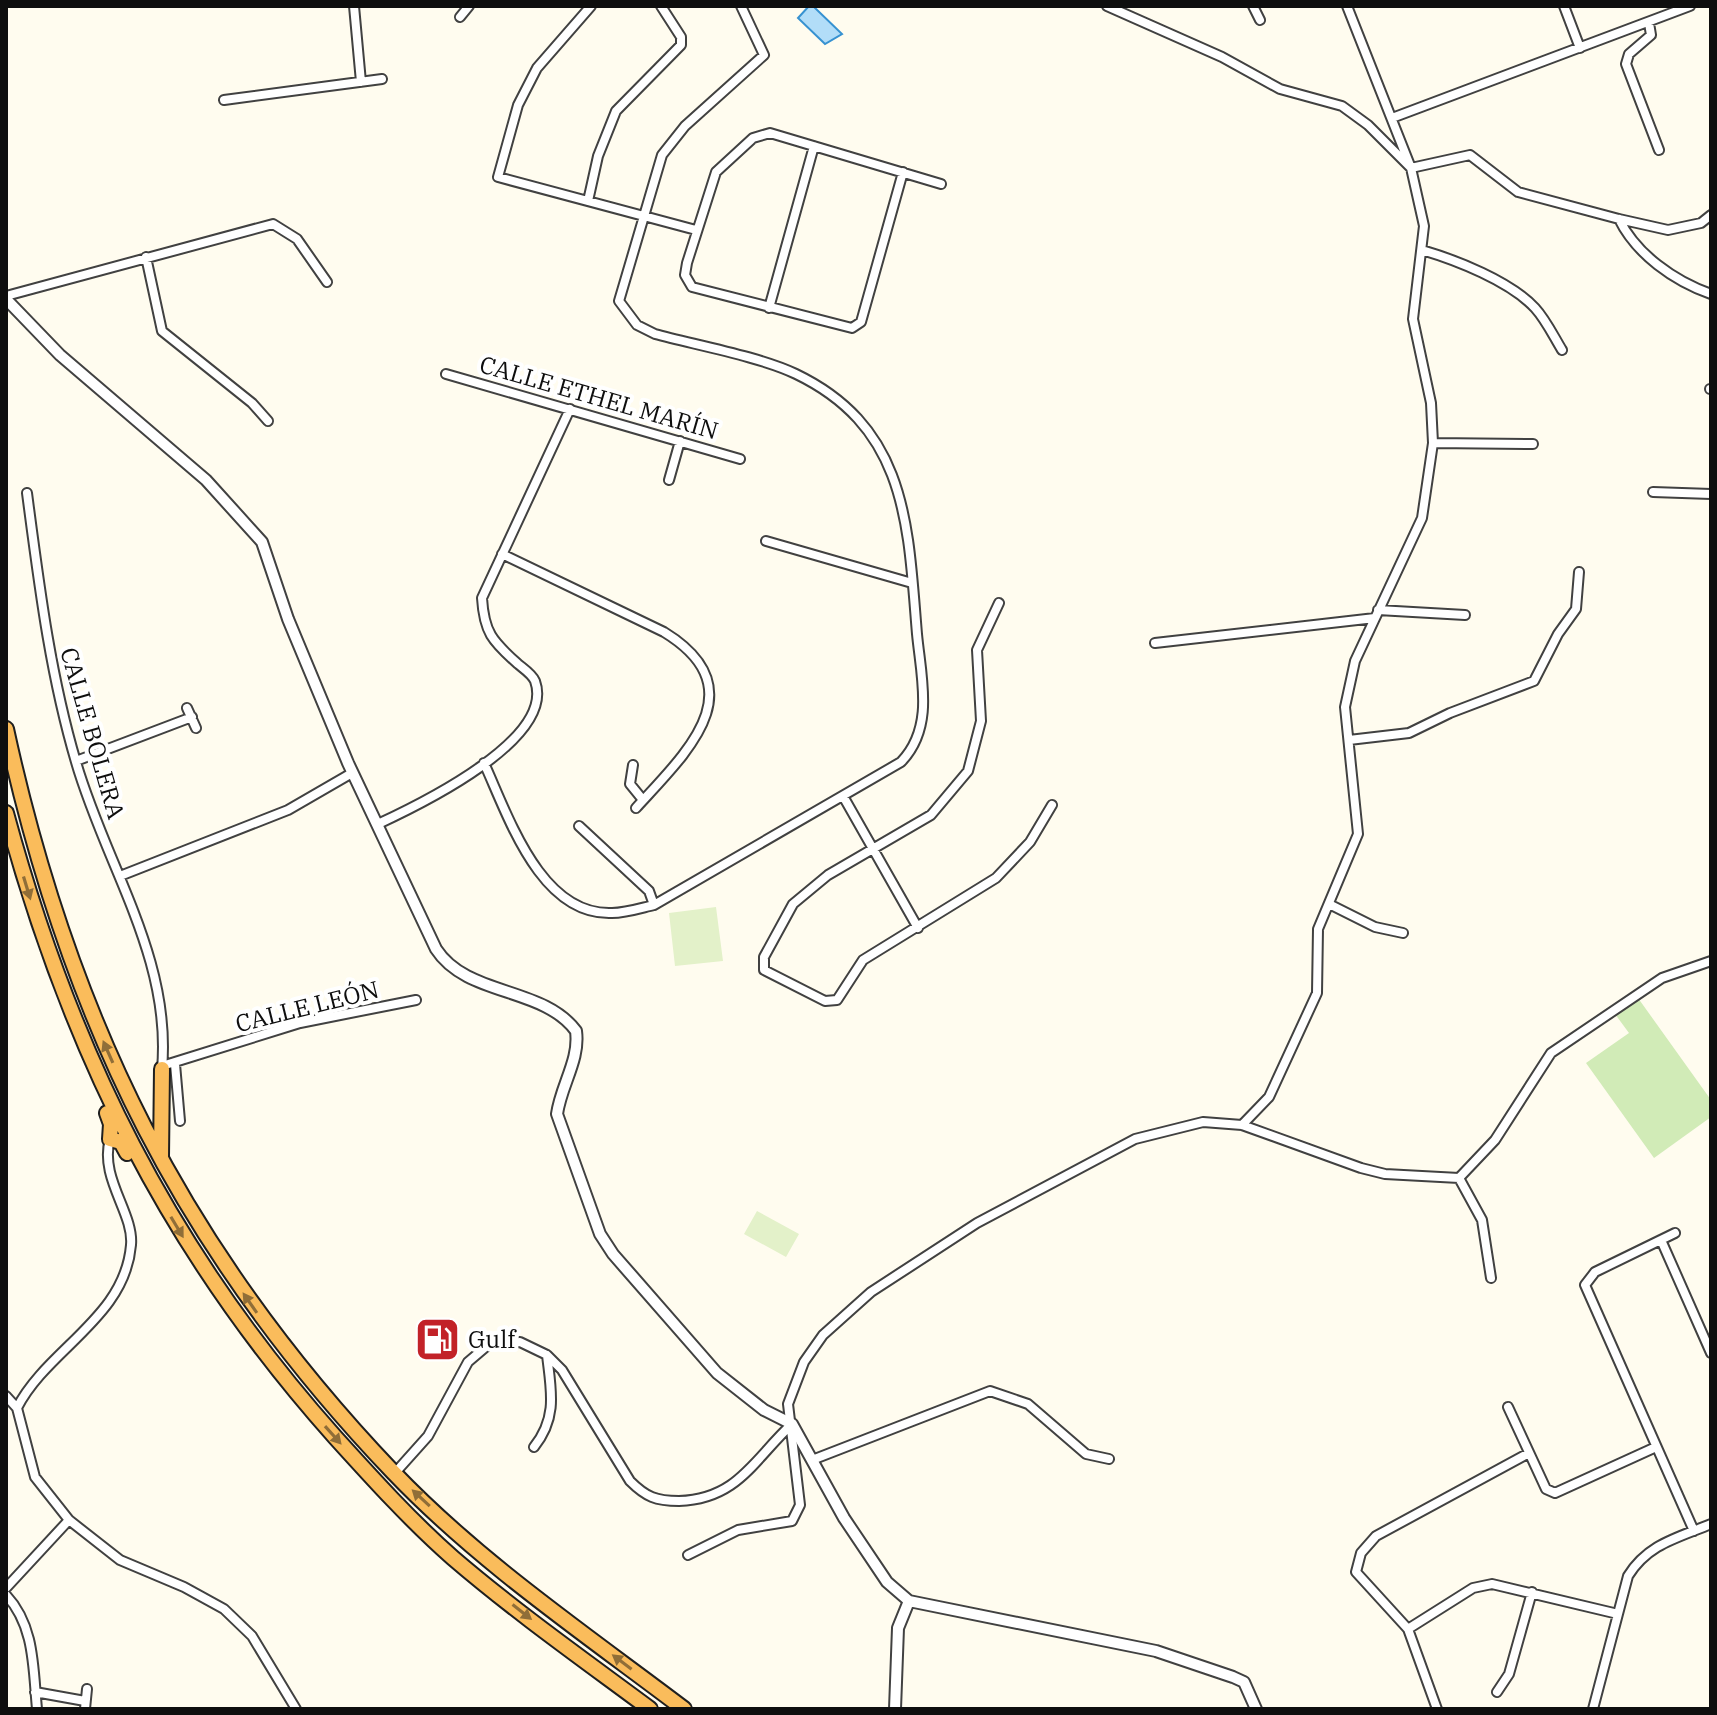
<svg xmlns="http://www.w3.org/2000/svg" width="1717" height="1715" font-family="'IBM Plex Serif',serif">
<style>
.green{fill:#d1ebb7}
.pitch{fill:#e3f1c9}
.water{fill:#b2ddf8;stroke:#3792d1;stroke-width:2}
.lines{fill:none;stroke-linecap:round;stroke-linejoin:round}
.minor-casing{stroke:#414141;stroke-width:12}
.tertiary-casing{stroke:#414141;stroke-width:14}
.trunk-casing{stroke:#1f1f1f;stroke-width:18}
.minor{stroke:#fff;stroke-width:8}
.tertiary{stroke:#fff;stroke-width:10}
.trunk{stroke:#fabc5b;stroke-width:14}
.oneway{fill:#906e38}
.labels{text-anchor:middle;dominant-baseline:central;stroke-width:8;stroke-linejoin:round;paint-order:stroke}
.street-label{font-size:24px;fill:#0e0e0e;stroke:#fff}
.poi-label{font-size:24px;fill:#0e0e0e;stroke:#fff;text-anchor:start}
</style>
<rect width="100%" height="100%" fill="#fffcef"/>
<!-- green -->
<path class="green" d="M1638,998l73,102v17l-57,41 -68,-95 43,-30 -14,-19z"/>
<!-- pitch -->
<path class="pitch" d="M716,907l7,54 -48,5 -6,-53z
M757,1211l42,23 -13,23 -42,-23z"/>
<!-- water -->
<path class="water" d="M809,6h4l29,28 -17,10 -27,-26z"/>
<g class="lines">
<defs>
<path id="minor" d="M354,6l7,76
M591,6l-54,62 -19,37 -20,72 198,53
M1107,6l115,51 58,32 62,17 26,19 43,43 59,-13 48,37 101,27 49,11 33,-7 10,-8
M1253,6l7,14
M1564,6l16,42
M460,17l9,-11
M1649,23l2,12 -22,19 -3,10 33,86
M224,100l158,-21
M1392,118l298,-112
M903,172l-42,150 -9,6 -160,-41 -7,-12 2,-12 29,-91 37,-34 17,-5 171,51
M588,201l10,-45 18,-45 65,-66v-8l-20,-31
M1619,219c17,35 55,62 92,75
M1422,250c34,10 88,31 113,58 11,12 19,29 27,42
M146,257l16,74 90,72 16,18
M6,296l267,-72 24,15 30,43
M769,308l45,-162
M446,374l294,85
M1710,389h1
M1433,443l100,1
M669,480l11,-39
M1653,492l58,2
M27,493c12,91 23,181 49,269 30,104 96,196 86,307
M766,541l146,42
M502,554l162,78c93,57 22,121 -28,176
M999,603l-22,47 4,71 -13,50 -37,44 -103,60 -35,29 -29,53v13l61,31 12,-1 26,-40 133,-82 34,-36 22,-37
M1378,610l87,5
M1155,643l220,-25
M187,708l9,20
M1349,740l60,-7 41,-20 84,-32 24,-47 18,-25 3,-37
M76,761l116,-44
M484,763c24,52 56,153 128,150 14,0 29,-5 42,-8l247,-143c34,-35 20,-85 16,-128 -9,-108 -9,-206 -121,-260 -35,-17 -100,-29 -141,-40l-18,-9 -18,-24 43,-146 23,-29 79,-71 -23,-49
M633,765l-3,19 13,16
M843,796l75,132
M378,824c43,-20 178,-85 157,-143 -3,-7 -11,-12 -17,-17 -26,-23 -34,-32 -36,-66l88,-189
M579,826l70,65 5,14
M120,876l168,-66 64,-37
M1329,904l46,23 28,6
M175,1064l5,57
M162,1066l138,-43 116,-23
M1242,1125l27,-28 48,-104 1,-64 40,-95 -13,-127 10,-46 67,-143 11,-75 -2,-40 -18,-84 11,-93 -13,-58 -64,-162
M110,1139c-11,39 24,74 21,106 -6,73 -84,104 -114,163l18,69 34,43 51,40 64,27 40,22 28,27 44,73
M1459,1178l23,42 9,58
M1675,1233l-80,39 -10,13 109,246
M1661,1240l50,113
M547,1355l15,15 68,111c16,16 26,20 49,20 59,-2 75,-42 113,-77
M6,1396l11,12
M1508,1407l38,82 9,4 101,-46
M812,1460l178,-69 38,13 58,50 23,5
M394,1474l34,-38 40,-74 20,-17 32,-3 27,13c4,35 11,62 -13,92
M688,1555l50,-25 54,-9 8,-16 -12,-101 16,-42 19,-27 48,-43 106,-69 158,-84 68,-17 39,3 119,43 24,6 74,4 36,-38 56,-87 111,-75 49,-17
M6,1588l63,-68
M6,1595c29,31 27,73 31,114
M1408,1629l65,-41 19,-4 126,30
M35,1692l50,9
M1497,1692l12,-18 23,-82
M85,1709l2,-20
M1437,1709l-29,-80 -52,-57 5,-19 15,-17 153,-83
M1593,1709l35,-133c20,-32 49,-38 83,-52"/>
<path id="tertiary" d="M6,299l54,56 146,125 56,62 26,77 60,144 88,186c31,48 107,37 140,82 4,29 -15,54 -19,83l43,120 13,20 104,119 47,37 28,14 52,94 43,64 22,19 247,50 77,26 11,5 12,27
M895,1709l3,-81 11,-27"/>
<path id="trunk" d="M6,729c64,294 178,524 387,743 86,90 192,162 291,237
M6,813c65,240 163,438 329,624 38,42 76,84 118,121 63,54 131,102 197,151
M107,1113l4,11 -1,15 11,3 6,11
M161,1157l1,-88"/>
</defs>
<!-- minor casing -->
<use href="#minor" class="minor-casing"/>
<!-- tertiary casing -->
<use href="#tertiary" class="tertiary-casing"/>
<!-- trunk casing -->
<use href="#trunk" class="trunk-casing"/>
<!-- minor -->
<use href="#minor" class="minor"/>
<!-- tertiary -->
<use href="#tertiary" class="tertiary"/>
<!-- trunk -->
<use href="#trunk" class="trunk"/>
</g>
<!-- one-way arrows -->
<defs><path id="oneway-solid" d="M-6-.8H1V-3.2L6.5 0L1 3.2V.8H-6Z" transform="scale(2)"/></defs>
<g class="oneway">
<use href="#oneway-solid" transform="translate(27 888) rotate(73)"/>
<use href="#oneway-solid" transform="translate(108 1052) rotate(-114)"/>
<use href="#oneway-solid" transform="translate(177 1227) rotate(59)"/>
<use href="#oneway-solid" transform="translate(250 1303) rotate(-125)"/>
<use href="#oneway-solid" transform="translate(333 1435) rotate(48)"/>
<use href="#oneway-solid" transform="translate(421 1498) rotate(-137)"/>
<use href="#oneway-solid" transform="translate(522 1612) rotate(38)"/>
<use href="#oneway-solid" transform="translate(622 1662) rotate(-143)"/>
</g>
<!-- icons -->
<defs>
<symbol id="fuel-square" viewBox="-11 -11 22 22"><rect x="-9" y="-9" width="18" height="18" rx="4" fill="#c22228" stroke="#fff"/><path d="M-5.5-6h7V0h2V4h1.3V-2.5L3-4.5l.8-.8L6-3V5H2.5V1h-1V6h-7ZM-4.2-4.7v3.2H.2V-4.7Z" fill="#fff"/></symbol>
</defs>
<g fill-rule="evenodd">
<use href="#fuel-square" x="412" y="1314" width="51" height="51"/>
</g>
<g class="labels">
<!-- street labels -->
<g class="street-label">
<text transform="translate(599 397) rotate(16)">CALLE ETHEL MARÍN</text>
<text transform="translate(93 733) rotate(74)">CALLE BOLERA</text>
<text transform="translate(307 1006) rotate(-14)">CALLE LEÓN</text>
</g>
<!-- poi labels -->
<g class="poi-label">
<text x="468" y="1339">Gulf</text>
</g>
</g>
<!-- border -->
<rect width="1717" height="1715" fill="none" stroke="#0e0e0e" stroke-width="16"/>
</svg>
